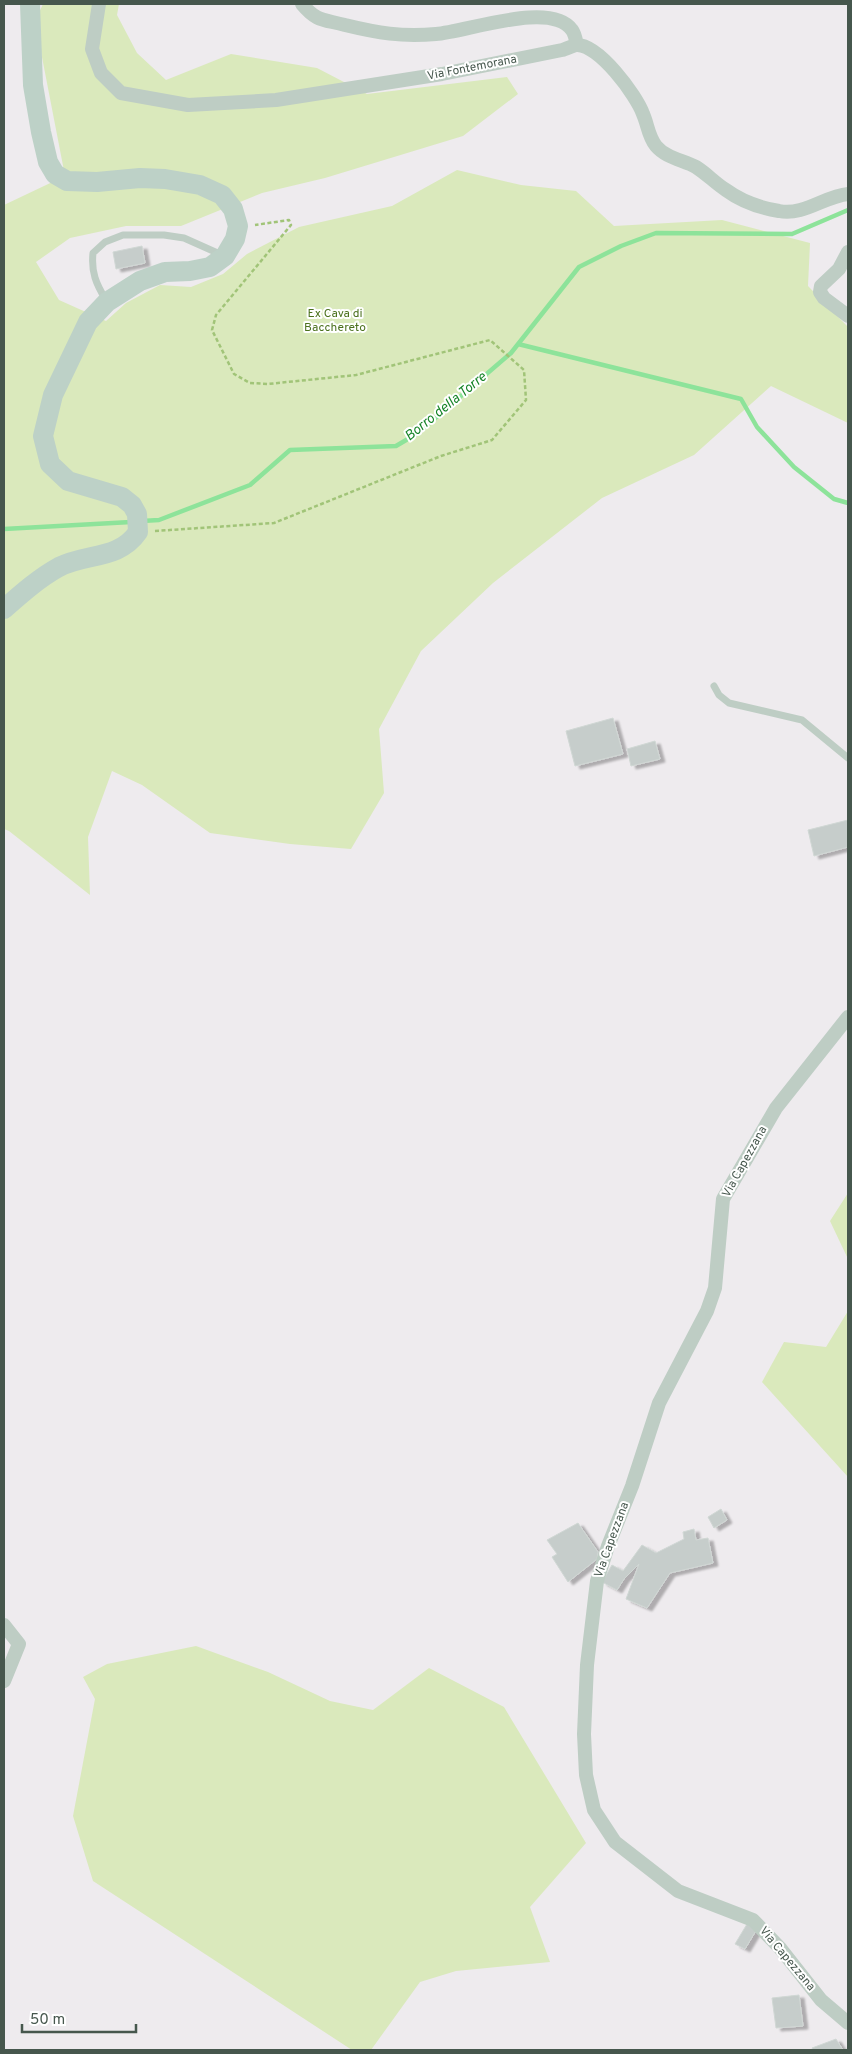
<svg xmlns="http://www.w3.org/2000/svg" width="852" height="2054" font-family="Overpass,sans-serif">
<style>
.green{fill:#dae9bc}
.lines{fill:none;stroke-linecap:round;stroke-linejoin:round}
.stream{stroke:#8de39a;stroke-width:4.5}
.building{fill:#c6cdcb;stroke:#d0d7d4;filter:url(#shadow)}
.path{stroke:#a1c478;stroke-width:2.5;stroke-dasharray:4 2.5;stroke-linecap:butt}
.lane{stroke:#becdc4;stroke-width:7}
.street{stroke:#becdc4;stroke-width:14}
.secondary{stroke:#bdd1c7;stroke-width:20}
.labels{text-anchor:middle;dominant-baseline:central;stroke-width:4;stroke-linejoin:round;paint-order:stroke}
.street-label{font-size:12px;fill:#46574d;stroke:#fff}
.park-label{font-size:12px;fill:#4b711e;stroke:#fff}
.water-label{font-size:14px;font-style:italic;fill:#178428;stroke:#fff}
</style>
<defs>
<filter id="shadow"><feDropShadow dx="5" dy="3" stdDeviation="1" flood-color="#0004"/></filter>
</defs>
<rect width="100%" height="100%" fill="#eeebee"/>
<!-- green -->
<path class="green" d="M43,4h76l-2,11 20,38 29,27 65,-26 86,14 50,26 140,-17 11,17 -55,42 -138,42 -63,15 -81,33h-55l-56,12 -34,24 23,38 47,21 20,-18 34,-18 31,2 32,-13 24,-20 52,-27 93,-21 65,-36 64,15 55,6 38,35 108,-6 88,23 -2,43 40,41v96l-77,-37 -77,69 -92,43 -109,85 -72,68 -42,78 5,64 -33,56 -61,-5 -80,-11 -68,-48 -30,-14 -24,66 2,58 -81,-64 -5,-2v-624l61,-29 -30,-155z
M848,1193v66l-18,-38z
M848,1311v166l-86,-95 22,-40 42,5z
M196,1646l72,26 62,29 43,9 56,-42 75,39 82,136 -56,64 20,55 -94,9 -36,11 -49,68h-19l-259,-169 -20,-65 22,-117 -12,-22 24,-13z"/>
<g class="lines">
<!-- stream -->
<path class="stream" d="M518,344l223,55 16,28 37,40 40,32 14,4
M142,521l17,-1 91,-35 40,-35 106,-4 22,-13 93,-80 68,-86 42,-21 35,-13 136,1 56,-24
M4,529l127,-7"/>
</g>
<!-- building -->
<path class="building" d="M142,246l3,17 -29,6 -3,-17z
M613,718l10,36 -48,12 -9,-35z
M655,741l5,18 -29,7 -4,-17z
M848,820v27l-34,9 -6,-26z
M721,1509l6,11 -13,8 -6,-11z
M578,1523l20,29 -1,7 -29,23 -16,-25 5,-3 -10,-14z
M694,1529l2,11 12,-2 5,25 -43,10 -23,35 -21,-9 13,-35 -15,15 -7,11 -15,-8 10,-17 11,6 19,-26 14,8 28,-14 -1,-7z
M747,1924l10,5 -12,20 -10,-5z
M799,1995l4,31 -27,2 -4,-30z
M836,2039l7,11h-30l-1,-2z"/>
<g class="lines">
<!-- path -->
<path class="path" d="M155,531l119,-8 167,-67 51,-16 34,-40 -2,-30 -34,-30 -134,35 -88,9 -18,-1 -16,-9 -22,-44 4,-15 75,-90 -2,-5 -34,5"/>
<!-- lane -->
<path class="lane" d="M106,300c-10,-16 -15,-28 -13,-47l12,-11 18,-7h41l20,3 38,17
M714,686l5,9 10,8 73,17 46,38"/>
<!-- street -->
<path class="street" d="M99,4l-7,45 9,24 20,20 67,12 88,-5 166,-26 120,-24c4,-1 10,-4 14,-5 22,-2 61,51 67,69 5,11 5,22 13,32 10,12 27,14 40,21 11,7 19,16 30,23 15,11 35,18 53,21 25,5 46,-15 69,-17
M302,4c15,18 21,15 43,21 33,8 56,12 91,9 30,-2 115,-34 136,-4 3,4 4,11 5,15
M848,252l-9,17 -18,17 -1,6 4,6 24,18
M848,1017l-72,91 -53,91 -8,89 -8,23 -48,92 -27,83 -24,60 -11,35 -10,84 -3,69 2,41 8,35 21,32 63,49 75,29 27,28 41,52 27,23
M4,1625l15,19 -15,37"/>
<!-- secondary -->
<path class="secondary" d="M4,609c17,-15 35,-31 55,-42 27,-14 60,-7 79,-35l-1,-18 -5,-9 -10,-8 -54,-16 -18,-17 -7,-28 10,-41 35,-73 19,-20 33,-21 25,-9 25,-1 20,-4 15,-11 10,-17 3,-13 -5,-17 -11,-14 -22,-10 -35,-6 -25,-1 -43,4 -30,-1 -12,-7 -7,-12 -7,-30 -8,-47 -3,-81"/>
</g>
<g class="labels">
<!-- street labels -->
<g class="street-label">
<text transform="translate(472 68) rotate(-11)">Via Fontemorana</text>
<text transform="translate(745 1162) rotate(-61)">Via Capezzana</text>
<text transform="translate(612 1540) rotate(-70)">Via Capezzana</text>
<text transform="translate(787 1959) rotate(50)">Via Capezzana</text>
</g>
<!-- park labels -->
<g class="park-label">
<text x="335" y="314">Ex Cava di<tspan x="335" dy="14">Bacchereto</tspan></text>
</g>
<!-- water labels -->
<g class="water-label">
<text transform="translate(446 407) rotate(-39)">Borro della Torre</text>
</g>
</g>
<!-- border -->
<rect width="852" height="2054" fill="none" stroke="#46574d" stroke-width="10"/>
<!-- scale -->
<path d="M22 2024v8h114v-8" fill="none" stroke="#46574d" stroke-width="2.5"/>
<text x="30" y="2024" font-size="15" fill="#46574d" stroke="#ffffff" stroke-width="4" paint-order="stroke">50 m</text>
</svg>
